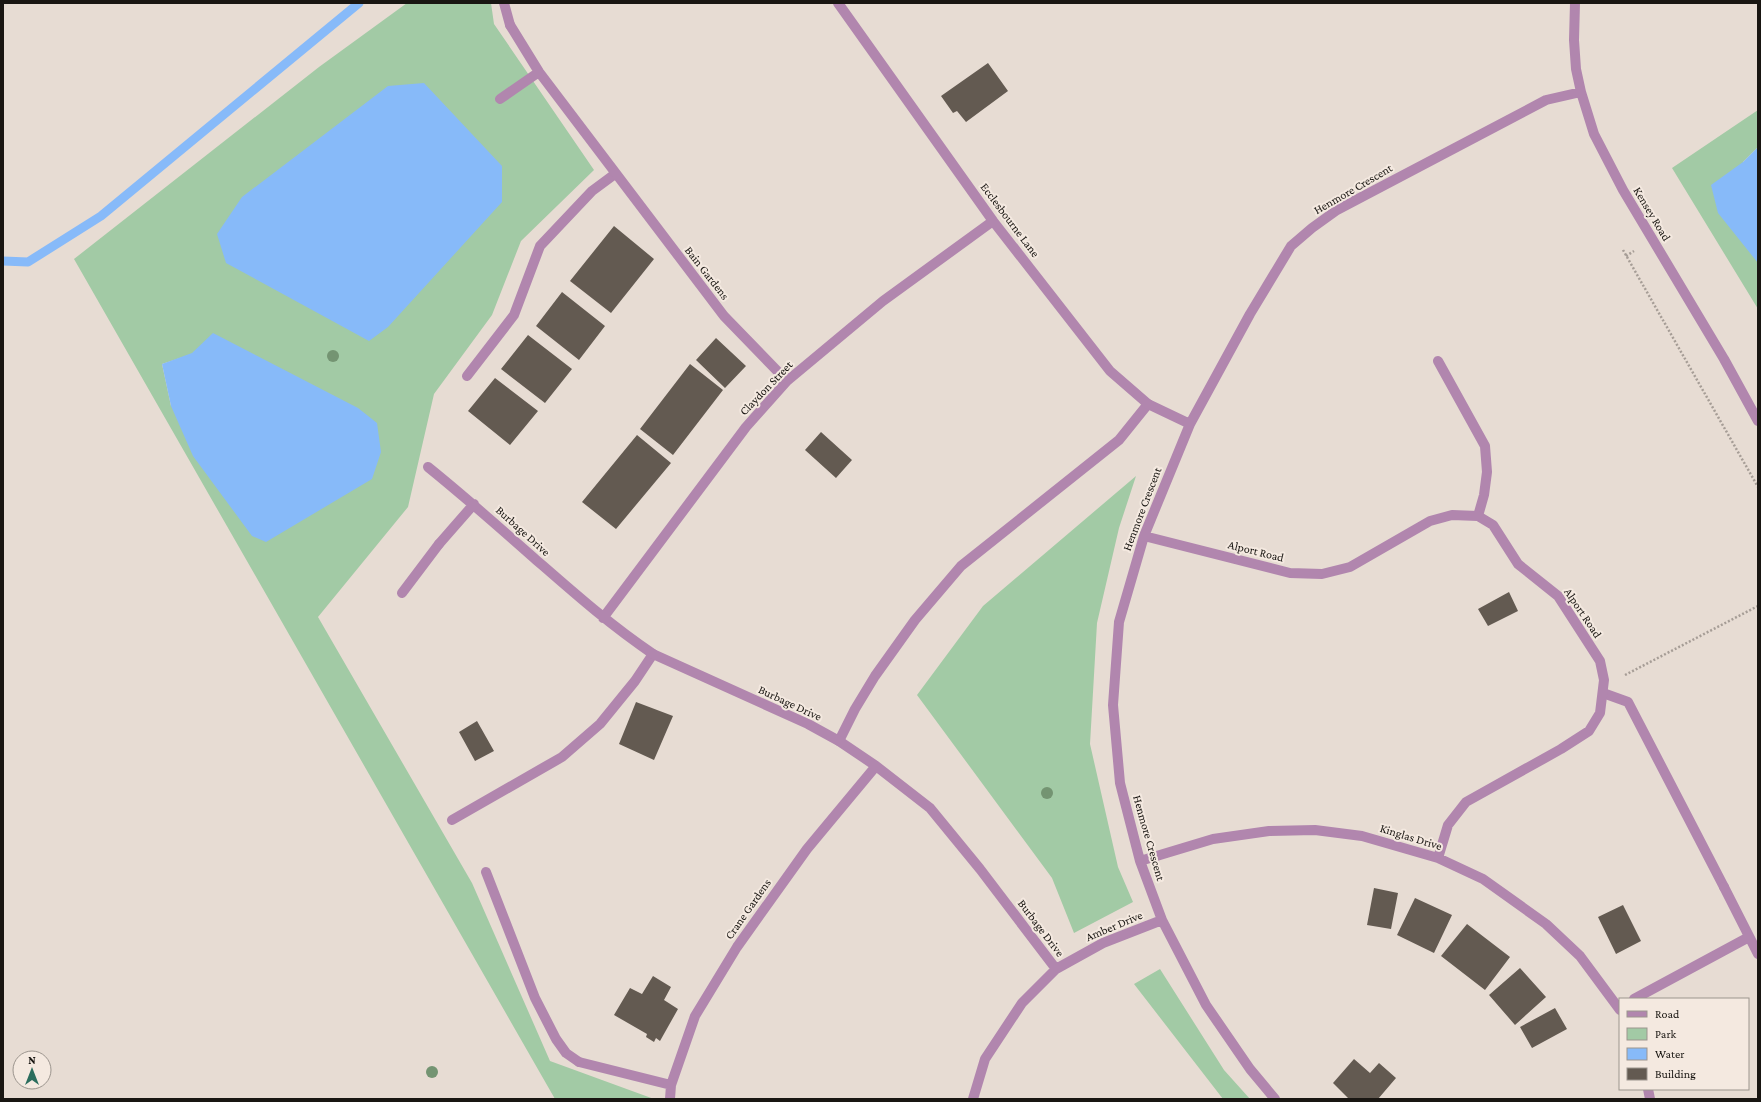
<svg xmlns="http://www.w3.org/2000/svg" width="1761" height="1102" font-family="'Crimson Pro',serif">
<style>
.green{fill:#a2caa5;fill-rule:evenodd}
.water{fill:#87baf9}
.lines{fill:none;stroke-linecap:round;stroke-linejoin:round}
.stream{stroke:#87baf9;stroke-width:9}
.building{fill:#635a51}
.path{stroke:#a69d96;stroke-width:2.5;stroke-dasharray:2 2;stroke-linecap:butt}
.lane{stroke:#b186ae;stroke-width:10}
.street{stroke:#b186ae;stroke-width:10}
.tree{fill:#749472}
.labels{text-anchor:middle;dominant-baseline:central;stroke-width:4;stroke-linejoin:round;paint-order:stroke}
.street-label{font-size:12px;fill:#191612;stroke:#f4e9e0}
</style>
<rect width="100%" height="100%" fill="#e7dcd3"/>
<!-- green -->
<path class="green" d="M407,3h84l3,21 100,146 -73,71 -29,74 -58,79 -26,113 -90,110 154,266 78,178 104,38h-99l-481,-840 245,-192zM192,354l-21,52 -9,-42z
M1758,110v37l-15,15 15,101v46l-86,-141z
M1136,476l-17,52 -22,95 -7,121 28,123 15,35 -59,31 -22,-55 -135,-183 66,-89z
M1160,969l64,101 26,29h-27l-89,-115z"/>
<!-- water -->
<path class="water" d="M424,83l78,83v36l-114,125 -19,14 -143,-78 -9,-29 25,-37 146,-111z
M1758,147v116l-40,-50 -7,-28 32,-23z
M213,333l145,75 19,15 4,29 -9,27 -106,63 -14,-6 -59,-80 -22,-50 -9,-42 30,-11z"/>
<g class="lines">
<!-- stream -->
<path class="stream" d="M3,261l25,1 73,-46 258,-213"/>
</g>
<!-- building -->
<path class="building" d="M988,63l20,28 -42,31 -9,-11 -4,2 -12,-17z
M614,226l40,33 -43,54 -41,-32z
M562,292l43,34 -26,34 -43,-34z
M528,335l44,34 -27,34 -44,-34z
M716,338l30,28 -21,22 -29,-28z
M690,364l33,26 -50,65 -33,-26z
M495,378l43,33 -28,34 -42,-34z
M821,432l31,28 -16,18 -31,-28z
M637,435l34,28 -55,66 -34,-27z
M1509,592l9,19 -30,15 -10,-17z
M636,702l37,14 -19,44 -35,-16z
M477,721l17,30 -19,10 -16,-29z
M1374,888l24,5 -7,36 -24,-4z
M1415,898l37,17 -18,38 -37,-18z
M1623,905l18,36 -25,13 -18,-37z
M1467,924l43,33 -25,33 -44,-34z
M1520,968l26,29 -31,28 -26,-30z
M653,976l18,11 -7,13 14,9 -18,32 -4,-3 -2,4 -8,-5 1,-3 -33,-19 16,-27 12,6z
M1555,1008l12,21 -35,19 -12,-21z
M1354,1059l16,14 9,-10 17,15 -18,21h-29l-16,-16z"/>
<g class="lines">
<!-- path -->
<path class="path" d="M1623,250l135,237
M1626,256l8,-5
M1625,675l133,-69"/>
<!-- lane -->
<path class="lane" d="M504,3l6,22
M1438,361l47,85 2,26 -3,23 -6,21
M467,376l47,-61 26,-69 52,-55 23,-17
M402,593l37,-49
M1603,693l25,9 96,185
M839,741l16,-32 20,-33 40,-56 46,-54 158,-126 29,-36
M452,820l110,-63 38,-33 35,-43 18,-27
M486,872l49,126 21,41 10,14 13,9"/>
<!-- street -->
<path class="street" d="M838,3l155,218 117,150 38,33 42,20
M1575,3l-1,37 2,29 5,23 13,42 29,56 101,169 34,62
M510,25l29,47 185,244 63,65
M500,99l39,-27
M428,467c36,29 71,60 106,91 39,34 76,67 119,96l155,70 31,17 37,25 54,42 50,61 76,100
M1144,536l146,37 32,1 28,-7 80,-46 22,-6 26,1 15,9 25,39 40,32 42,65 4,19 -4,33 -11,18 -28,18 -95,53 -18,23 -10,33
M439,544l35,-40
M603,618l143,-191 41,-46 96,-80 110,-80
M1140,861l73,-22 56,-8 46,-1 47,6 76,22 45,21 63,45 34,32 40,54
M1724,887l34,67
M1634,999l115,-62
M579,1062l92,23
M1648,1089l2,10
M670,1099l1,-14 24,-69 42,-69 70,-98 69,-83
M973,1099l12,-40 37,-56 34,-34 47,-26 59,-23
M1275,1099l-25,-30 -44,-64 -44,-85 -22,-59 -20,-78 -7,-78 6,-83 25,-86 46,-112 60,-110 41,-68 21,-18 25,-18 209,-110 35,-8"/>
</g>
<!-- trees -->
<g class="tree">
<circle cx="333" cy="356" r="6"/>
<circle cx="1047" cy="793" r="6"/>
<circle cx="432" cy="1072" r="6"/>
</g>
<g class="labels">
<!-- street labels -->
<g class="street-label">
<text transform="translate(1353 189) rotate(-30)">Henmore Crescent</text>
<text transform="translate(1652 214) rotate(59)">Kensey Road</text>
<text transform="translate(1010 220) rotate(53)">Ecclesbourne Lane</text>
<text transform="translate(707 273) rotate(52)">Bain Gardens</text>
<text transform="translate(766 388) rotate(-46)">Claydon Street</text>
<text transform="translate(1142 509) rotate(-69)">Henmore Crescent</text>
<text transform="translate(523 531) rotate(42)">Burbage Drive</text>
<text transform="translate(1256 551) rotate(14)">Alport Road</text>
<text transform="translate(1583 613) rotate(56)">Alport Road</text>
<text transform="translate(790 703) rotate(25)">Burbage Drive</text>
<text transform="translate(1411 837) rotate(17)">Kinglas Drive</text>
<text transform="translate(1149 838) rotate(74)">Henmore Crescent</text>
<text transform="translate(748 909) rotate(-55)">Crane Gardens</text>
<text transform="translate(1114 926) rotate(-23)">Amber Drive</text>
<text transform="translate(1041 928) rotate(53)">Burbage Drive</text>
</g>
</g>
<!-- border -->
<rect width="1761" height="1102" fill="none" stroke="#191612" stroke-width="8"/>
<!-- legend -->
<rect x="1619" y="998" width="130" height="92" fill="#f4e9e0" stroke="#9c958e"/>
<rect x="1627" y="1011" width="20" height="6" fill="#b186ae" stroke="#9c958e"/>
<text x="1655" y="1018" font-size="12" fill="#191612">Road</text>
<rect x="1627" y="1028" width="20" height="12" fill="#a2caa5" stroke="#9c958e"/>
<text x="1655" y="1038" font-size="12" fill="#191612">Park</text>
<rect x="1627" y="1048" width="20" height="12" fill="#87baf9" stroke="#9c958e"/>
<text x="1655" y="1058" font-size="12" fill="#191612">Water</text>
<rect x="1627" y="1068" width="20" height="12" fill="#635a51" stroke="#9c958e"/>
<text x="1655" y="1078" font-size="12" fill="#191612">Building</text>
<!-- north arrow -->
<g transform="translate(32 1070)"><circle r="19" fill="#f4e9e0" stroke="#9c958e"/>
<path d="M0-3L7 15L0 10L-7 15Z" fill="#2b6d5d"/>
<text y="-6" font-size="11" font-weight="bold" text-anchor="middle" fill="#191612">N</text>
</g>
</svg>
